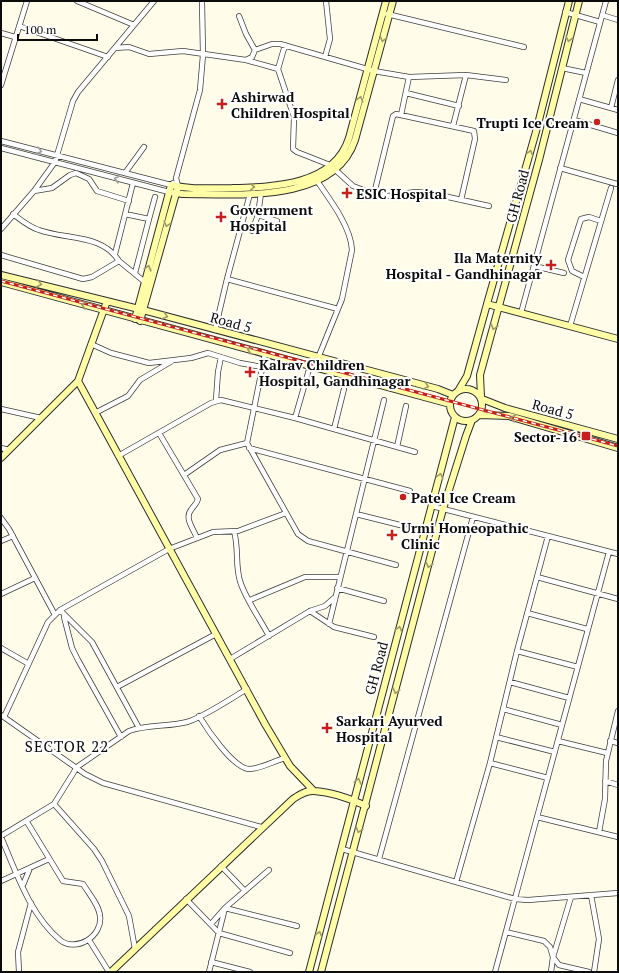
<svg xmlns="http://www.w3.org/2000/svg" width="619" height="973" font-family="'PT Serif',serif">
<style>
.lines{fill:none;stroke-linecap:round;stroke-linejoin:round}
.street-casing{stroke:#3e3e3e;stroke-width:6}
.secondary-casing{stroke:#2d2d2d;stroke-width:8}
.street{stroke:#fff;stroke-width:4.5}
.secondary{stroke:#fffda5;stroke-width:6}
.rail-casing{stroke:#c52019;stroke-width:3}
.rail{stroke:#fff;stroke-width:1.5;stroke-dasharray:4.5;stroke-linecap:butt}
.oneway{stroke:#9d9c67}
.oneway2{stroke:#9d9d9d}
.poi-dot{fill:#c52019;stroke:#fff;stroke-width:1.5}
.labels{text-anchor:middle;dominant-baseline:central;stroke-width:4;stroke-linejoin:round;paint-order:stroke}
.poi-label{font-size:14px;font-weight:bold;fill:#0b0b0b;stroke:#fff;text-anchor:start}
.street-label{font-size:14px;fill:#0b0b0b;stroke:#fff}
.neighbourhood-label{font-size:15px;letter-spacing:1px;fill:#0b0b0b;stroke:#fff}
</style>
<rect width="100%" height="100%" fill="#fffdea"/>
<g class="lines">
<defs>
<path id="street" d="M77,1l57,24
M565,12l35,10
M387,14l137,33
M602,15l16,5
M239,16l7,18 9,16
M19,26l89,31
M1,33l14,4
M285,45l-7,24 16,48 -1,32 4,3 33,13 23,21 21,8 14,2 27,-4 15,1 59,13
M115,48l14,-1 20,7 34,-3 63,9 6,-3 3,-7 17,-6h8l94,27 35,6 57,-2 40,5
M325,57l5,-18 -4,-38
M246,60l32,9
M562,68l24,5
M1,85l26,-84
M406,93l53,13
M579,99l39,11
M611,108l7,-28
M401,115l8,-38
M574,120l44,13
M453,126l13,-51
M1,141l170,44 2,-2
M1,148l168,44
M560,168l57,16
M125,173l19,-26
M315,178c13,19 36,48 37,72l-10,49 -24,59
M178,186l-2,-8 24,-88 3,-35 -1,-54
M34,191l18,-3 18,-13 6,-2 13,6 8,12 32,10
M374,194l19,-78 3,-2 78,17 1,8 -14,61
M13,214c8,6 16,13 26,16 28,10 63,4 80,31
M125,214l24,5 -14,54
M258,215l19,6
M149,219l6,-22
M1,229l33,-38 21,-29 18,-61 5,-9 76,-91
M252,231l6,-16 3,-22
M115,254l18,-71
M1,255l82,24 9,-2 27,-16 27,22
M534,266l30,7
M584,277l-12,-6 -4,-11 13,-41 8,-2 12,4
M227,279l23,-85
M521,313l85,-312
M570,326l41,-138
M215,330l12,-51 111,30
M91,344l20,9 38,10 42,-5 17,-5 32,10 22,4
M265,354l-18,89 51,91 10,7 88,24
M216,400l2,-28 3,-15
M1,409l40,9
M95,413l33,-17 12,-16 32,-19
M295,418l15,-52
M334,429l10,-40
M159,433l39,66c-1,5 -4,6 -7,11 -7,8 3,20 6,28
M397,447l9,-41
M1,448l8,2
M249,448l161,43
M118,456l93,-53 10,-3 74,18 120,34
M184,475l36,-25 27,-7
M432,506l186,48
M356,514l48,12
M1,518l8,11 46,86
M234,531c5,18 1,34 6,50 5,17 20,38 29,55
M1,541l12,-5
M537,577l81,22
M337,588l47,13
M1,594l34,-16
M250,600l55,-23h35
M60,610l32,32 47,86
M310,611l24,16 40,10
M527,613l60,16
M64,617l8,31 6,12 43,77
M329,624l55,-224
M1,648l26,15
M517,651l61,16
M230,659l80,-48 15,-5 9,-8
M510,682l59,16
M117,687l99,-53
M503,709l59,16
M1,715l84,59 18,9 158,44
M199,716c8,13 34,52 50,53 11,0 25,-8 36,-11
M4,717l38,-82 6,-13 12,-12 109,-61 44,-17 25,-1 48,-18
M496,737l59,15
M558,741l49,12
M610,741l8,2
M548,778l-58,-15 27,-112 31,-115
M605,781l13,4
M54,804l40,45 8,12 27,55 6,33
M537,817l81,20
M599,832l6,-33 1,-38 12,-50
M1,836l53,-32 23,-37 52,-36c19,-7 39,-4 58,-9 15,-4 45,-24 60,-33
M1,837c15,35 29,78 59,103 16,13 43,-4 40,-24 -1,-11 -11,-22 -17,-32l-20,-3 -36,-59
M342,849l173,50 13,1 90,-7
M379,859l94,-342
M221,866l24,25
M1,881l48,-22
M456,882l34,-119
M23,885l7,-17
M591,895l8,44 -5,33
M186,899l33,34 71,20
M211,924l14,-16 72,18
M506,932l38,9 6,6 3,10 6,8 30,7
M89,940l20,32
M211,962l39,10
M19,972l-1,-20 13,-49
M209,972l16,-64 44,-38
M495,972l114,-420
M551,972l2,-15 18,-60"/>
<path id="secondary" d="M169,192l14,2c54,0 151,10 172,-54l38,-139
M1,275l142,35 295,79 15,6
M1,282l449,122
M487,304l131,35
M135,319l36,-134c20,5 40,3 61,3 41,-1 102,-2 117,-50l37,-137
M140,321l37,-131
M78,381l187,343 25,42 23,24
M450 405a16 16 0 1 1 32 0a16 16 0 1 1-32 0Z
M458,391l9,-15 20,-72 50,-176 32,-127
M481,397l-1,-22 59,-215 40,-159
M482,399l23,9 113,31
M479,415l30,1 109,32
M1,458l77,-77 29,-80
M111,972l182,-173c6,-4 13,-9 21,-8 17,1 37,8 52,15
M309,972l146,-555
M321,972l122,-463 23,-73 6,-16"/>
</defs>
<!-- street casing -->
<use href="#street" class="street-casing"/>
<!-- secondary casing -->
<use href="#secondary" class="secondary-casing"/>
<!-- street -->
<use href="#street" class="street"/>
<!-- secondary -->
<use href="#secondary" class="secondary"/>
<defs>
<path id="rail" d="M1,281l617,165"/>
</defs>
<!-- rail casing -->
<use href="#rail" class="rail-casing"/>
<!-- rail -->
<use href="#rail" class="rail"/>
</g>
<!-- one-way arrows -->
<defs><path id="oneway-chevron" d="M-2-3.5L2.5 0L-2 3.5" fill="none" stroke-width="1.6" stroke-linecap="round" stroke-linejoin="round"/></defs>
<g class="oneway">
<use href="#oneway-chevron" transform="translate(383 39) rotate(105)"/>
<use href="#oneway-chevron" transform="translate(569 39) rotate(104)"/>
<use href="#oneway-chevron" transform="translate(360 99) rotate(-75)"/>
<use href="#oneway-chevron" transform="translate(530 153) rotate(-74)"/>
<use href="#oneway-chevron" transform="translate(252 187) rotate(-2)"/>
<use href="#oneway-chevron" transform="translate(167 224) rotate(106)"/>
<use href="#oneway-chevron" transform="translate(148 268) rotate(-75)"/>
<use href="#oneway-chevron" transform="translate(39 284) rotate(14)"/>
<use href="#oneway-chevron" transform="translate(84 305) rotate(-165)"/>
<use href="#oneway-chevron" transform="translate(165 316) rotate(16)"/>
<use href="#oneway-chevron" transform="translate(494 327) rotate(106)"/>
<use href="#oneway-chevron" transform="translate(250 350) rotate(-165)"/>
<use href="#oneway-chevron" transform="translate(426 386) rotate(15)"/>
<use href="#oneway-chevron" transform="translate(513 418) rotate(-166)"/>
<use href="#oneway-chevron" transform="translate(440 476) rotate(-75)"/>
<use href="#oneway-chevron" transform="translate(429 565) rotate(105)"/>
<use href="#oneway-chevron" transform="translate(399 629) rotate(-75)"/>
<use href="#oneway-chevron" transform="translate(396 691) rotate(105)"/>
<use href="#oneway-chevron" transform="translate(358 781) rotate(-75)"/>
<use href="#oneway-chevron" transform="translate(359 830) rotate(106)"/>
<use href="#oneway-chevron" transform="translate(319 934) rotate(-75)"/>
</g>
<g class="oneway2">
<use href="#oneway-chevron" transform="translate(39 151) rotate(14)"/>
<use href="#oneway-chevron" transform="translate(117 179) rotate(-165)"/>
</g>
<!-- markers -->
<g class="poi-dot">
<path d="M220 98h4v4h4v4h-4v4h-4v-4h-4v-4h4z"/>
<circle cx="597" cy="122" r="4"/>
<path d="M345 187h4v4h4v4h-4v4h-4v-4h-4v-4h4z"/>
<path d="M219 211h4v4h4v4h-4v4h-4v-4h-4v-4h4z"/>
<path d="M549 259h4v4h4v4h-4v4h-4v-4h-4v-4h4z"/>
<path d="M248 366h4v4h4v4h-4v4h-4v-4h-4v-4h4z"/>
<rect x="581" y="431" width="10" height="10" rx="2"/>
<circle cx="403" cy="497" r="4"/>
<path d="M390 529h4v4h4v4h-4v4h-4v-4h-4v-4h4z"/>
<path d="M325 722h4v4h4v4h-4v4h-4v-4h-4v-4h4z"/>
</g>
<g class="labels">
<!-- poi labels -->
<g class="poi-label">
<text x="231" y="96">Ashirwad<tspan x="231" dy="16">Children Hospital</tspan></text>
<text x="589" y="122" text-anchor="end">Trupti Ice Cream</text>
<text x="356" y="193">ESIC Hospital</text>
<text x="230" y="209">Government<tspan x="230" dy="16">Hospital</tspan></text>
<text x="542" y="257" text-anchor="end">Ila Maternity<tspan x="542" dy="16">Hospital - Gandhinagar</tspan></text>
<text x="259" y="364">Kalrav Children<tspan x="259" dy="16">Hospital, Gandhinagar</tspan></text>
<text x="577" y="436" text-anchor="end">Sector-16</text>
<text x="411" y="497">Patel Ice Cream</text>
<text x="401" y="527">Urmi Homeopathic<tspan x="401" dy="16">Clinic</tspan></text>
<text x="336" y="720">Sarkari Ayurved<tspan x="336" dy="16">Hospital</tspan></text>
</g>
<!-- street labels -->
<g class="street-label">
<text transform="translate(517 196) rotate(-75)">GH Road</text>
<text transform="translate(231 322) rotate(15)">Road 5</text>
<text transform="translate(553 409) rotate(15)">Road 5</text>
<text transform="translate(376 668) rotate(-75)">GH Road</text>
</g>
<!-- neighbourhood labels -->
<g class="neighbourhood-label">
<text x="67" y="746">SECTOR 22</text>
</g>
</g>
<!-- border -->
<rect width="619" height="973" fill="none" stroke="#0b0b0b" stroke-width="4"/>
<!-- scale -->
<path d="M18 34v6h79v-6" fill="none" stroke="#0b0b0b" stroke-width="2"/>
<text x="24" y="34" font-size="12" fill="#0b0b0b" stroke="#ffffff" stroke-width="3" paint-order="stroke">100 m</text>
</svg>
